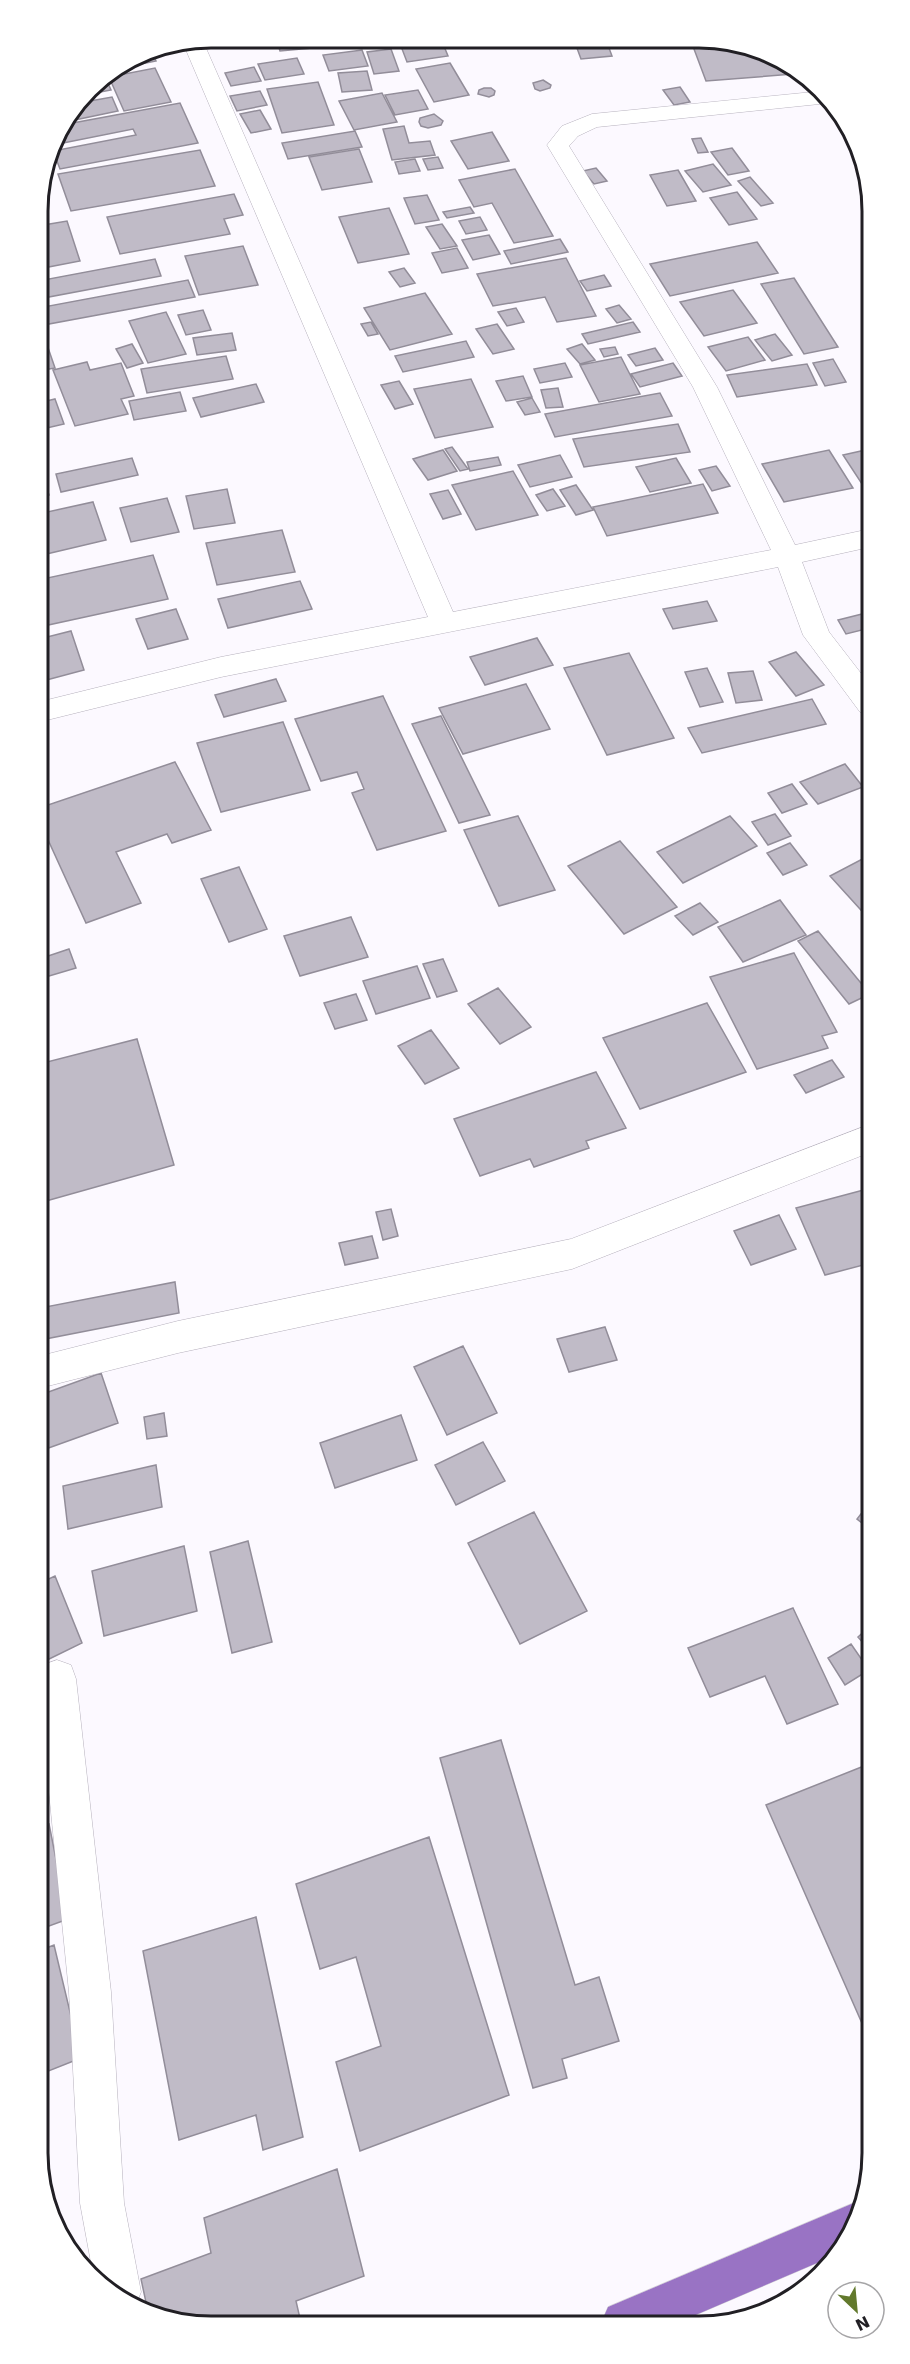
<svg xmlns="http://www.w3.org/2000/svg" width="910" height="2364" font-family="'DejaVu Sans',sans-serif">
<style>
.building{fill:#c0bbc7;stroke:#928d99;stroke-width:1.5}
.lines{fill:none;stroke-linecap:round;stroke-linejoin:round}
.street-casing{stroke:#b6b1bd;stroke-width:1}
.highway-casing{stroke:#d7d7d8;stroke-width:1}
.street{fill:#fff;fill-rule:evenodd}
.highway{fill:#9973c4;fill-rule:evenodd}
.rim{fill:none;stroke:#211f24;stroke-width:3}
</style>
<rect width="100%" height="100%" fill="#fcf9ff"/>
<!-- building -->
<path class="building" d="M276,38h78l2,6 -76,7z
M419,39h22l7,17 -41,6 -8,-21z
M574,40h32l6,16 -31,3z
M691,41h33l4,9 19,-2 47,26 -88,7z
M151,49l5,12 -40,8 29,-18z
M391,49l8,22 -25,3 -7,-22z
M362,50l6,16 -39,5 -6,-16z
M297,58l7,16 -39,6 -7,-16z
M450,63l19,32 -35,7 -18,-33z
M254,67l7,14 -30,5 -6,-13z
M155,68l16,34 -47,9 -15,-34z
M367,71l5,19 -30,2 -4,-19z
M106,79l5,11 -26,5 11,-14z
M543,80l8,5 -1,3 -10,3 -5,-2 -2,-6z
M318,82l16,43 -52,8 -15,-44z
M680,87l10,15 -16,3 -11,-15z
M484,88h7l4,3 -1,4 -5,2 -11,-3 1,-4z
M418,90l10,19 -33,6 -10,-20z
M260,91l7,14 -30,6 -7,-15z
M382,93l15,29 -43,8 -15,-29z
M112,97l6,14 -53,11 14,-19z
M180,103l18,40 -138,26 -7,-18 83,-16 -3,-6 -80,16 3,-11 6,-9z
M260,110l11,19 -20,4 -11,-19z
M434,114l9,7 -2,4 -13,3 -7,-2 -2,-4 1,-4z
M404,126l5,17 21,-2 5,14 -43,5 -9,-31z
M355,131l7,16 -74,12 -6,-16z
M492,132l17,29 -41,8 -17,-28z
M701,138l7,14 -10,1 -6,-14z
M732,148l17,23 -21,4 -17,-23z
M359,149l13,33 -50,8 -13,-33z
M200,150l15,36 -144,25 -13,-37z
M438,157l5,11 -15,2 -5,-11z
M415,159l5,12 -21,3 -4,-12z
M713,164l18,21 -28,7 -18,-21z
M596,168l11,13 -13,3 -11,-13z
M515,169l38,67 -39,7 -22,-40 -18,4 -15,-27z
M678,170l18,31 -29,5 -17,-31z
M750,177l23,26 -12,3 -23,-25z
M737,192l20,27 -28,6 -19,-27z
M234,194l9,21 -19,4 6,15 -110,20 -13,-37z
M427,195l12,25 -24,4 -11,-26z
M470,207l4,6 -27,5 -4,-6z
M389,208l20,46 -51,9 -19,-46z
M480,217l7,13 -21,4 -7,-13z
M67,221l13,40 -42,8v-43z
M442,224l15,22 -17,3 -14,-22z
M489,235l11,19 -27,6 -11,-20z
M560,239l8,13 -57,12 -7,-13z
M757,242l21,31 -108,23 -20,-32z
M243,246l15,39 -59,10 -14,-39z
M457,248l11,20 -26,5 -10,-20z
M566,258l30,58 -39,6 -12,-25 -52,9 -16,-32z
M155,259l6,17 -123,23v-18z
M404,268l11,15 -15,4 -11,-15z
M604,275l7,11 -24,5 -7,-10z
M794,278l44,69 -34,7 -43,-70z
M188,280l7,17 -157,29v-18z
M733,290l24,33 -53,13 -24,-34z
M425,293l27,41 -62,16 -26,-42z
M619,305l12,14 -14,4 -11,-14z
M516,308l8,14 -17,4 -9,-14z
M203,310l8,20 -25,5 -8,-20z
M166,312l20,42 -38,9 -19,-42z
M371,322l7,12 -10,2 -7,-12z
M633,322l7,10 -52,12 -6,-10z
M497,324l17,25 -21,5 -17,-25z
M232,333l4,17 -39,5 -4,-17z
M775,334l17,21 -20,6 -17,-21z
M44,336l11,32 -17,3v-34z
M748,337l17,23 -39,11 -18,-24z
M466,341l8,16 -71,15 -8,-16z
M132,344l11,19 -16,5 -11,-19z
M582,344l13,16 -15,4 -13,-15z
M615,347l3,7 -14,3 -4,-8z
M655,348l8,12 -27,6 -8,-11z
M226,356l7,23 -86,14 -6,-24z
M621,357l19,37 -41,8 -19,-37z
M833,359l13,23 -21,4 -12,-23z
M87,362l3,8 31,-7 13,33 -13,3 7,15 -53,12 -22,-56z
M565,363l7,14 -32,6 -6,-14z
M673,363l9,13 -42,11 -9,-13z
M807,364l10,21 -80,12 -10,-22z
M523,376l9,21 -26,4 -10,-20z
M471,379l22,48 -58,11 -21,-49z
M399,381l14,23 -18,5 -14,-24z
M256,384l8,18 -63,15 -8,-19z
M558,388l5,19 -17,1 -5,-18z
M180,392l6,19 -52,9 -5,-19z
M660,393l12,23 -117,21 -10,-23z
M532,398l8,14 -15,3 -8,-13z
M55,399l9,25 -26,6v-27z
M678,424l12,28 -106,15 -11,-28z
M452,447l16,22 -8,2 -15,-22z
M870,449v34l-8,1 -19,-29z
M443,450l14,21 -29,9 -15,-21z
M829,450l24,38 -69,14 -22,-38z
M560,455l12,22 -42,10 -12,-22z
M498,457l3,8 -31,6 -3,-9z
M132,458l6,17 -77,17 -5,-18z
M676,458l15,25 -41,9 -14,-25z
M38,463l11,32 -11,2z
M716,466l14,20 -18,5 -13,-21z
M513,471l25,44 -62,15 -24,-45z
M703,484l15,29 -111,23 -14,-29z
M576,485l17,25 -17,5 -16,-25z
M227,489l8,34 -41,6 -8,-33z
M553,489l12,17 -18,5 -11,-16z
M448,490l13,24 -18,5 -13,-25z
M167,498l12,34 -48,10 -11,-34z
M93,502l13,38 -68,16v-42z
M282,530l13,42 -78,13 -11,-42z
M153,555l15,44 -129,28 -1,-47z
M300,581l12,28 -84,19 -10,-29z
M707,601l10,20 -44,8 -10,-20z
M176,609l12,30 -40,10 -12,-30z
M870,612v16l-24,6 -8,-14z
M71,631l13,39 -45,12v-43z
M537,638l16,27 -68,20 -15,-28z
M796,652l28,33 -28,11 -27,-34z
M629,653l45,85 -67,17 -43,-87z
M707,668l16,34 -23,5 -15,-35z
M753,671l9,29 -26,3 -8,-30z
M276,679l10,22 -62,16 -9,-22z
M526,684l24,45 -87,25 -24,-46z
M383,696l63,135 -69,19 -25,-57 12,-4 -7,-17 -36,9 -26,-62z
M812,699l14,25 -124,29 -14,-25z
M441,716l49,99 -31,8 -47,-99z
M283,722l27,68 -89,22 -24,-69z
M175,762l36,68 -39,13 -5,-9 -51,18 25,51 -55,20 -47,-103v-12z
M845,764l18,23 -45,17 -18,-22z
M792,784l15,20 -25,9 -14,-20z
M775,814l16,22 -23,9 -16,-23z
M518,816l37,74 -56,16 -35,-76z
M730,816l27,30 -74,37 -26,-31z
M620,841l57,66 -53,27 -56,-68z
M790,843l17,22 -24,10 -16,-22z
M870,855v65l-40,-44z
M239,867l28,62 -38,13 -28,-63z
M780,900l26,35 -63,27 -25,-35z
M700,903l18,19 -25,13 -18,-19z
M351,917l17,40 -68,19 -16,-40z
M818,931l52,63 -21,10 -51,-63z
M69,949l7,19 -37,11v-20z
M794,953l43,79 -15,4 6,12 -71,21 -47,-92z
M443,959l14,32 -20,6 -14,-33z
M417,966l13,32 -54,16 -13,-33z
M498,988l33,39 -31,17 -32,-40z
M356,994l11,26 -32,9 -11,-26z
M707,1003l39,69 -106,37 -37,-71z
M431,1030l28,38 -34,16 -27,-38z
M137,1039l37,126 -135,38v-139z
M832,1060l12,17 -38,16 -12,-18z
M596,1072l30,56 -40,13 3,7 -55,19 -4,-8 -50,17 -26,-57z
M871,1188v75l-46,12 -29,-67z
M391,1209l7,27 -15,4 -7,-28z
M779,1215l17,34 -45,16 -17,-34z
M372,1236l6,22 -33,7 -6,-22z
M175,1282l4,31 -139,27v-32z
M605,1327l12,33 -48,12 -12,-33z
M463,1346l34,67 -50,22 -33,-68z
M101,1373l17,50 -75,27 -3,-11v-44z
M164,1413l3,23 -20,3 -3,-22z
M401,1415l16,45 -82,28 -15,-45z
M483,1442l22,39 -49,24 -21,-40z
M156,1465l6,42 -94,22 -5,-43z
M871,1501v29l-14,-11z
M534,1512l53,99 -67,33 -52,-101z
M248,1541l24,101 -40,11 -22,-101z
M184,1546l13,65 -93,25 -12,-65z
M55,1576l27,67 -41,20 -1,-80z
M793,1608l45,96 -51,20 -22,-48 -55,21 -22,-49z
M871,1625v27l-13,-15z
M851,1644l18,26 -24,15 -17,-27z
M501,1740l74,245 24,-8 20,64 -57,18 5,19 -34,10 -93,-330z
M869,1764l3,5v277l-106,-241z
M49,1824l19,95 -27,10 -1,-103z
M429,1837l80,258 -149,56 -24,-89 45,-16 -25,-89 -36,12 -24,-85z
M256,1917l47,220 -40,13 -7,-35 -77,25 -36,-189z
M54,1945l27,113 -40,16v-124z
M337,2169l27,107 -68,25 5,22h-124l-30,-16 -6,-28 70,-26 -7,-35z"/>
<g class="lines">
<defs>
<path id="street" d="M202,39l251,573 318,-62 -78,-163 -146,-242 15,-19 30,-12 231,-23 6,12 -232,24 -19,9 -9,10 148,241 78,158 75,-16v18l-68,15 27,70 41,53v30l-10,-3 -57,-77 -25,-68 -557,110 -182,45v-20l182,-45 207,-40 -245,-574z
M871,1124v28l-299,117 -394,84 -138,35v-32l138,-35 393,-82z
M57,1660l14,5 5,14 35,313 13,211 17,89 -4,10 -43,-23 -14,-76 -11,-211 -29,-290v-28l3,-9z"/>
<path id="highway" d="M856,2202l7,3 -4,14 -21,35 -161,69h-76l7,-16z"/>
</defs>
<!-- street casing -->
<use href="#street" class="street-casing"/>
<!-- highway casing -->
<use href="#highway" class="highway-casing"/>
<!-- street -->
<use href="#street" class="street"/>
<!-- highway -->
<use href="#highway" class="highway"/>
</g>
<!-- crop -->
<path d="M0 0H910V2364H0ZM211 48H699A163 163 0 0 1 862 211V2153A163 163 0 0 1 699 2316H211A163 163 0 0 1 48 2153V211A163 163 0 0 1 211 48Z" fill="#fff" fill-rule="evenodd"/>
<path class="rim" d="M211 48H699A163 163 0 0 1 862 211V2153A163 163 0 0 1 699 2316H211A163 163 0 0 1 48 2153V211A163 163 0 0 1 211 48Z"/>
<!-- north arrow -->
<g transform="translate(856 2310) rotate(154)"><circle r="28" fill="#ffffff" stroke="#a6a5a7" stroke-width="1.5"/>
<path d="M0-4.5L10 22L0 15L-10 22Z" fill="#62792c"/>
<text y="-9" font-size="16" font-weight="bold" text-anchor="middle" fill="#211f24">N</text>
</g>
</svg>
